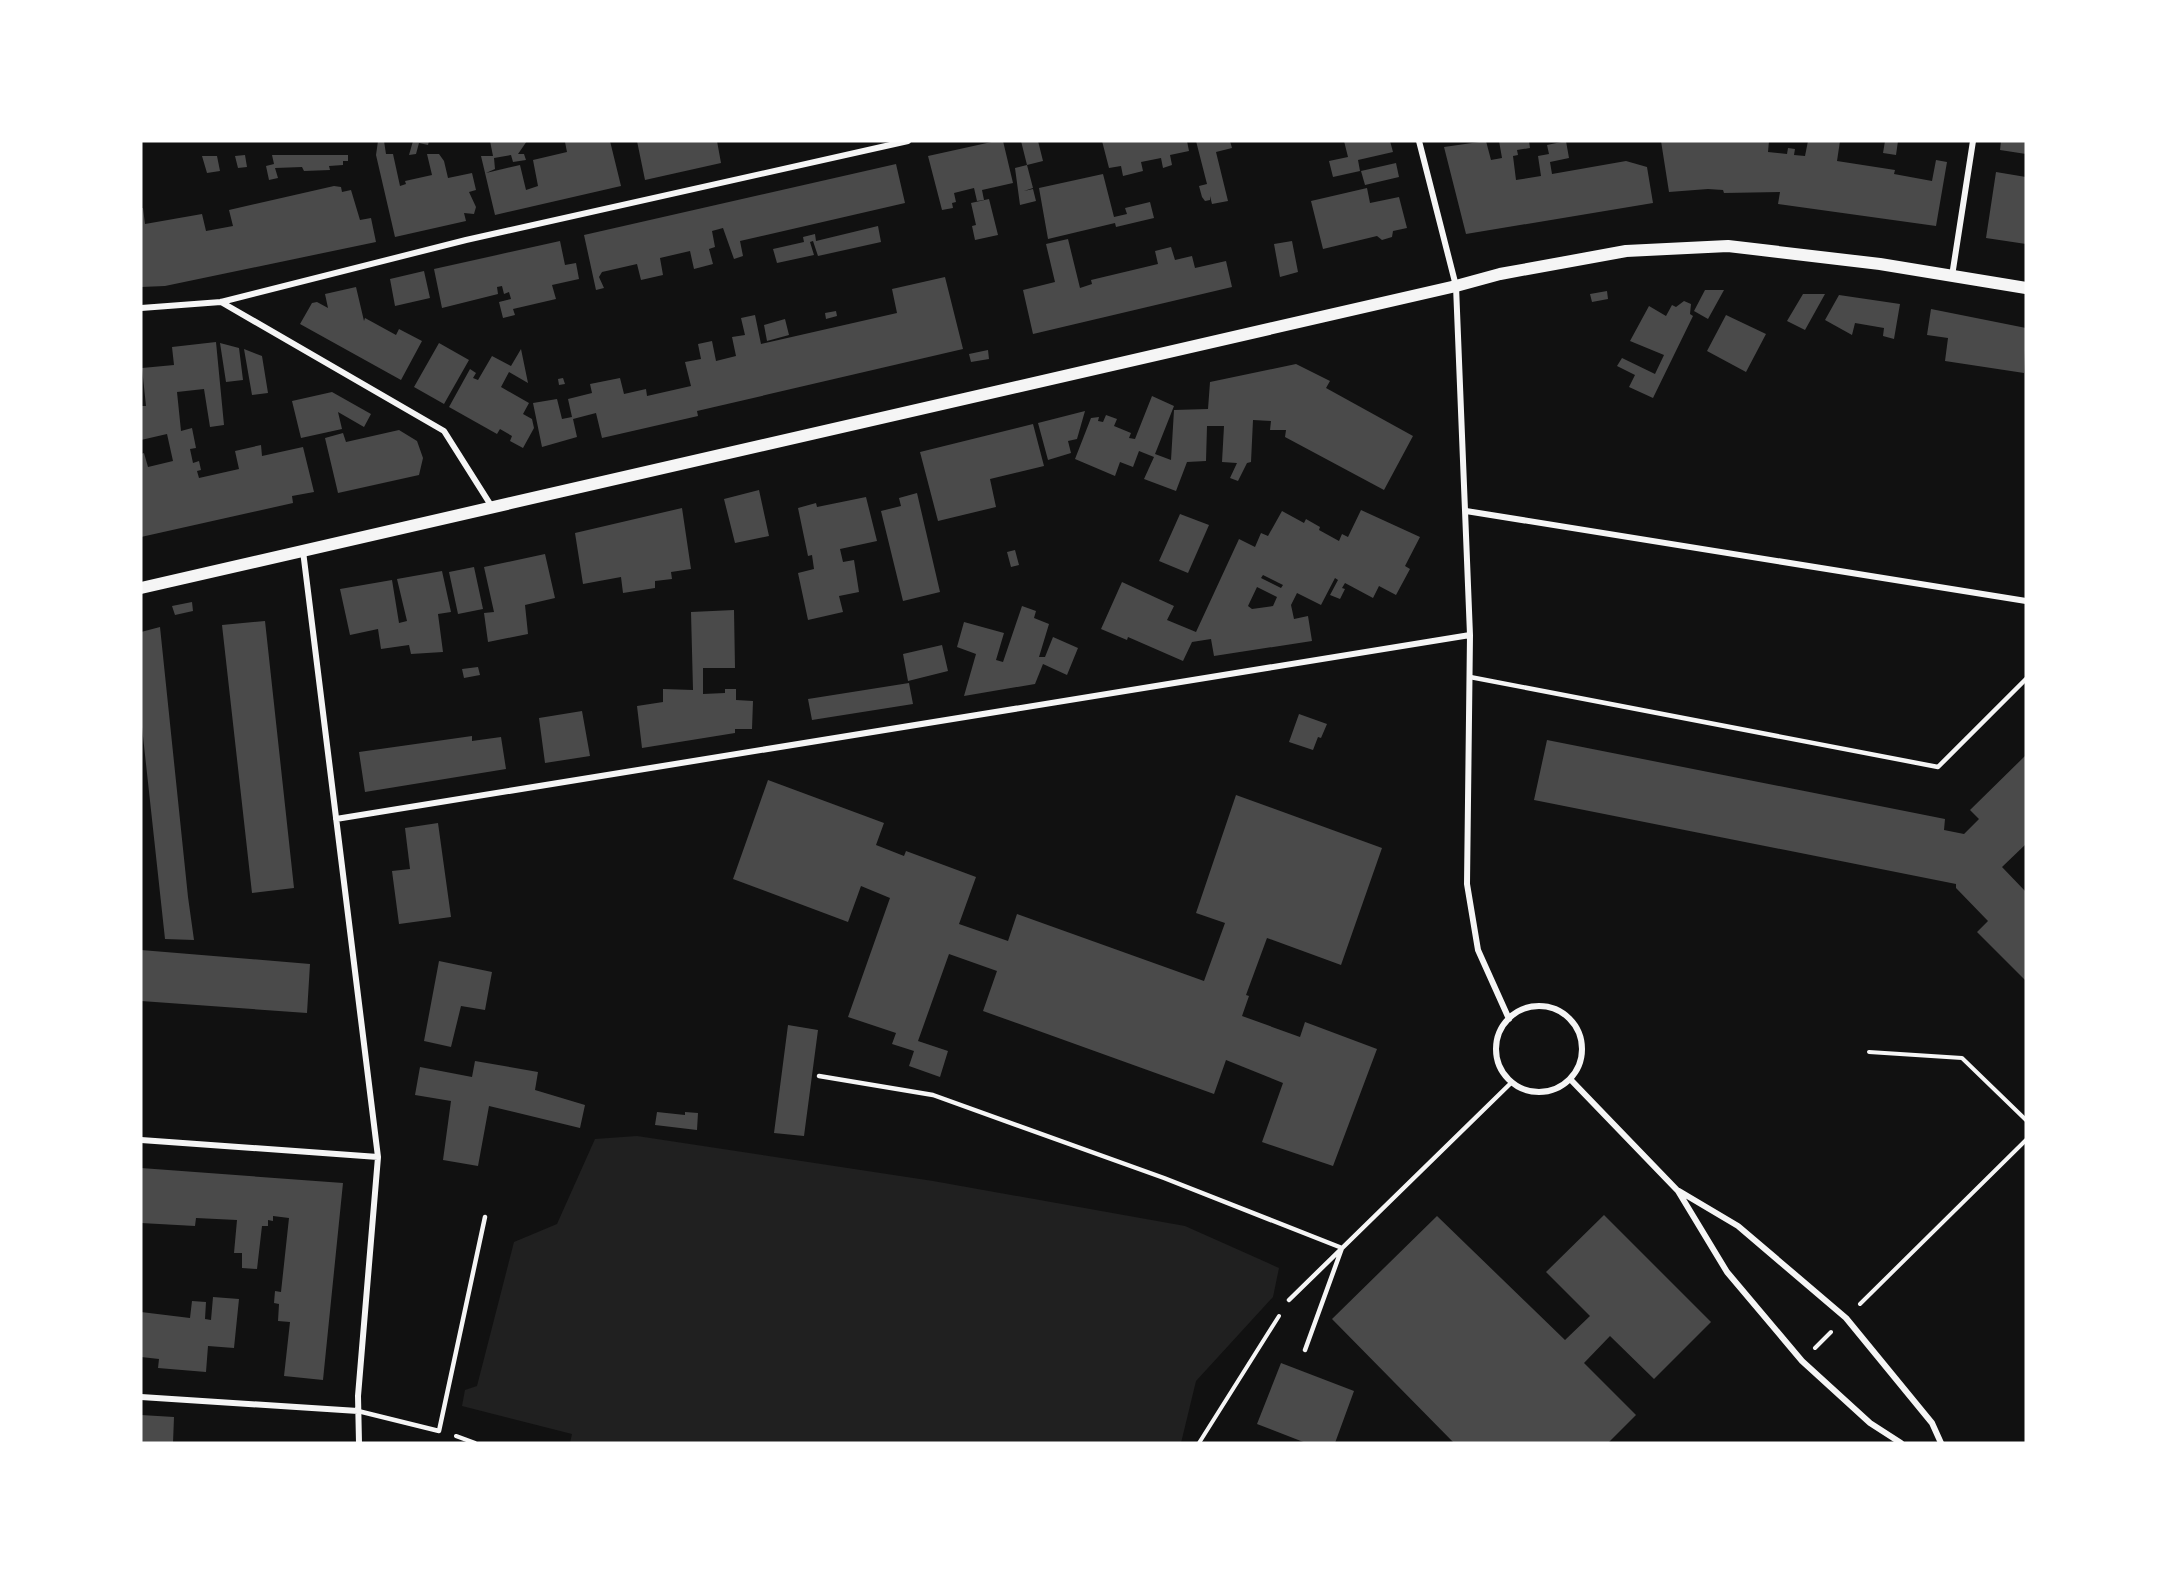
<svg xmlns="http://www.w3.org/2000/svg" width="2167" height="1584" font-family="Montserrat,sans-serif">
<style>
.green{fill:#202020}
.building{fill:#4a4a4a;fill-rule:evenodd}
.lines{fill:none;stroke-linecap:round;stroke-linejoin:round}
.path{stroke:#f5f5f5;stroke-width:4}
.service{stroke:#f5f5f5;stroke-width:4.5}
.minor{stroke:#f5f5f5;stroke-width:6}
.secondary{stroke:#f5f5f5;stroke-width:12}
</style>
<rect width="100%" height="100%" fill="#111"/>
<!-- green -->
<path class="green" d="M637,1136l296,45 252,45 94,42 -6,29 -77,84 -15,62h-611l2,-9 -110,-28 3,-16 12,-4 37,-144 43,-18 38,-85z"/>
<!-- building -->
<path class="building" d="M378,141h6l2,13h7l7,32 6,-2 -1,-3 27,-6 -5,-21h12l5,7 4,17 24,-5 4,17 -7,2 7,15 -2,7 -10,-1 2,8 -71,16 -19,-82z
M413,141h16l-1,4 -9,-2 -3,11 -7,1z
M490,141h37l-9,13h6l2,6 -13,2 -2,-7 -17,3 1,11 -9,4 34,-8 6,25 12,-4 -5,-26 34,-8 -2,-10 45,-1 11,45 -126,29 -14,-59h12z
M637,141h80l4,22 -76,17z
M996,141h7l10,42 -31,7 2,10 -7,1 -3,-13 -20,5 2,9 -4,1 1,5 -11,2 -14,-54z
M1021,141h17l5,20 -16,4z
M1102,141h85l2,10 -19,4 2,10 -9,3 -2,-10 -20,4 2,9 -20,5 -2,-10 -12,2z
M1196,141h34l2,7 -16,4 12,49 -16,3 -2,-8v4l-5,1 -3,-4 -3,-11 8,-2z
M1344,141h46l3,11 -35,8 2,11 -27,6 -4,-16 19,-4z
M1486,141l5,19 11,-2 -3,-17h30l1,7 -13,2 1,5 -5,1 3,24 25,-4 -3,-20 11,-2 -2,-9 19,-4 3,17 -19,4 2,12 74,-13 21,6 6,36 -187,31 -22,-87z
M1661,141h108l-1,11 19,2 1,-6 7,1 -1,6 11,1 3,-15h32l-3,20 58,9 -1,4 38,7 4,-21 11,2 -11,64 -158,-22 2,-12 -56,1 -1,-3 -15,-1 -39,3z
M1885,141h13l-2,14 -13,-2z
M2001,141h25v13l-26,-4z
M245,155l2,12 -9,1 -3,-12z
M272,155h76v6h-5v4l-14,1 1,4 -26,1 -2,-4 -27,1 3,10 -9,2 -3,-14 8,-2z
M202,156h15l3,15 -13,2z
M1396,163l3,14 -34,8 -4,-14z
M896,164l9,39 -165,38 3,15 -9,3 -11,-31 -11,3 3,16 -6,2 4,15 -19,5 -4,-18 -30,7 3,17 -22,5 -4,-16 -35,8 -3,5 5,11 -8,2 -12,-55z
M1027,165l6,23 -9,3 9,-2 3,12 -16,4 -5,-37z
M1996,172l30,5v67l-40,-6z
M1103,174l11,43 13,-3 -2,-6 25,-6 4,16 -38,9 -1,-4 -67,16 -9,-51z
M334,186l7,1 1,5 9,-2 9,30 11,-2 5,24 -211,44 -24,1v-79h2l2,16 57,-10 4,17 27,-5 -4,-16z
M1367,188l3,15 29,-6 8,31 -14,3 -1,6 -10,3 -5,-4 -54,13 -12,-48z
M989,199l9,36 -23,5 -3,-14 4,-1 -5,-22z
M878,226l3,16 -63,14 -5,-15 -3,1 4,13 -37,8 -4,-14 31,-7 -1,-5 12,-3 1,7z
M1068,239l12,49 12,-4 -1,-4 67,-16 -3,-13 16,-4 4,13 17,-4 3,12 31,-7 6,26 -199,47 -10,-44 32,-8 -9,-38z
M560,241l5,24 11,-2 3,16 -27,6 4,14 -43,10 2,6 -12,3 -4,-16 12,-3 -2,-7 -5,2 -2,-8 -5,1 1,7 -56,14 -8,-39z
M1292,241l6,31 -18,5 -6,-33z
M424,271l6,27 -35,8 -5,-27z
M945,277l18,72 -266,62 1,5 -96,22 -6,-25 -23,6 4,18 -35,10 -9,-44 24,-4 5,20 10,-2 -4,-18 24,-6 -2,-9 30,-6 4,16 22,-5 1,7 44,-10 -6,-24 16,-3 -3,-15 14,-3 4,20 20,-5 -4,-19 13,-2 -4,-17 14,-3 6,29 136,-31 -5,-24z
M356,287l8,34 1,-3 31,17 3,-6 23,12 -21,39 -101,-56 12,-21 5,-1 11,6 -3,-14z
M1705,290h19l-16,29 -14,-8z
M1607,291l1,8 -16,3 -2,-8z
M1803,294h22l-20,36 -18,-9z
M1839,295l61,9 -6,35 -11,-3 1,-8 -29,-5 -3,12 -27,-15z
M1684,301l7,3 -1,10 3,2 -40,82 -24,-11 6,-12 -18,-9 5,-8 33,16 9,-19 -34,-14 19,-35 17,10 6,-11 4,2z
M1931,309l95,19 -2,45 -79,-12 3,-23 -21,-3z
M836,311l1,5 -11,3 -1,-6z
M1726,315l40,19 -20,38 -39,-21z
M785,319l4,16 -22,6 -3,-16z
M216,342l8,83 -14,2 -6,-38 -27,3 4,39 11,-3 4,20 -6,1 3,14 6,-2 2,9 -4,1 2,7 40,-9 -4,-18 26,-6 1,11 41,-9 11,45 -22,4 1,7 -152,34v-83l3,-1 4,14 25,-6 -6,-27 -26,6v-34h5l-4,-38 32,-3 -2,-18z
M220,343l19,5 4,32 -17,2z
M439,343l30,17 -25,44 -30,-17z
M244,349l18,7 6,37 -16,2z
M521,349l7,34 -19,-11 -8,15 28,16 -6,11 9,5 2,9 -11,20 -13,-7 2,-5 -12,-7 -3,5 -48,-27 21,-38 6,4 -3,5 5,2 14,-24 19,10z
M988,350l1,9 -18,3 -2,-8z
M1296,364l34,17 -4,7 87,48 -29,54 -99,-53 1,-7h-16l1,-9 -18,-1 -2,42 -4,1 -9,18 -8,-3 7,-15 -15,-1 2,-36h-17l-1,35 -19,1 -11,29 -32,-12 10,-22 -15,-6 -6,16 -13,-5 -5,14 -40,-17 16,-41 8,-1 -1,4 5,1 3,-7 11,4 -3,7 17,7 -2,5 6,1 17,-43 22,10 -19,48 16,6 3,-50 34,-1 2,-27z
M563,378l2,6 -6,1 -1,-6z
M332,392l39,22 -7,13 -26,-15 4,17 -41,9 -9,-37z
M1085,411l-8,28 -9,2 3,12 -23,7 -10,-37z
M1033,424l11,42 -54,13 6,28 -58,14 -18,-69z
M399,430l18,11 6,17 -4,17 -81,18 -13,-55 18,-5 3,9z
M759,490l10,46 -34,7 -11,-44z
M917,493l23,99 -37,9 -22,-90 20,-5 -2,-8z
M866,497l11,44 -37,8 3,13 11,-2 5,32 -20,4 4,16 -35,8 -10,-47 16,-4 -2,-14 -4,1 -10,-48 18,-5 1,4z
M682,508l9,61 -20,3 1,7 -17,2v7l-32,5 -2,-16 -38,7 -8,-51z
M1361,510l59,27 -15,29 5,3 -14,26 -17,-9 -6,12 -28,-15 -3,5 3,1 -5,10 -10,-4 8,-15 -3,-2 -14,27 -24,-12 -6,12 3,14 14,-3 4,25 -98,15 -3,-17 -19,3 -9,19 -55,-24 -1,3 -26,-11 21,-47 52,24 -7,14 29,12 43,-93 16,8 6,-14 7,3 14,-25 22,12 2,-4 14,8 -1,3 20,11 3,-7 6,3zM1263,575l20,10 -2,3 -20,-10zM1257,587l20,10 -4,9 -21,3 -4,-3z
M1180,514l29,11 -21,48 -29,-12z
M1015,550l4,15 -8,2 -4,-15z
M545,554l10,44 -30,7 3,29 -40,8 -4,-29 10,-1 -10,-45z
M474,567l9,42 -25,5 -9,-42z
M442,571l9,41 -13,2 5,38 -32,2 -2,-9 -28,4 -3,-20 -28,6 -10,-46 52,-9 7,43 8,-2 -10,-42z
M192,602l1,9 -18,4 -3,-9z
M1022,606l14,5 -2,7 15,6 -10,33h6l8,-20 25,11 -11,27 -24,-11 -8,20 -71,12 12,-42 -19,-7 7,-25 40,11 -8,27 7,2z
M734,610l1,58h-32v26l22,-1v-4h11v11l17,1 -1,28h-17v4l-93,15 -5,-42 26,-4v-13l30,1 -2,-78z
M265,621l29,267 -42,5 -30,-268z
M160,627l28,270 6,43 -29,-1 -24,-221v-86z
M942,645l6,26 -40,10 -5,-27z
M478,667l2,8 -16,3 -2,-9z
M909,683l4,21 -101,16 -4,-21z
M582,711l8,45 -45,7 -6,-45z
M1299,714l28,10 -6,14 -3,-1 -5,13 -24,-8z
M472,736v5l29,-4 5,32 -141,23 -6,-40z
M1547,740l398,79 -1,11 20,4 15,-15 -9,-9 56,-55v89l-24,23 24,25v89l-49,-49 11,-11 -32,-33v-4l-422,-84z
M768,780l116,43 -8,22 28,11 2,-5 70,26 -17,47 49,17 9,-27 187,67 21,-58 -29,-10 40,-118 146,53 -41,117 -74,-27 -21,57 3,1 -7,20 58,21 5,-15 72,27 -44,117 -71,-24 21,-59 -57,-23 -12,34 -231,-83 14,-40 -48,-17 -31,87 30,10 -8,26 -31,-11 5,-15 -22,-7 4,-11 -48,-16 42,-119 -29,-12 -13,36 -115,-43z
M438,823l13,94 -52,7 -7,-53 18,-2 -5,-41z
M141,950l169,14 -3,49 -166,-12z
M439,961l53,11 -7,38 -24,-4 -10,41 -27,-6z
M788,1025l30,5 -14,106 -30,-3z
M475,1061l63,11 -3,18 50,15 -5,23 -91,-22 -11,60 -35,-6 8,-59 -36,-6 5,-28 52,10z
M657,1112l28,3v-3l13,1 -1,17 -42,-5z
M141,1168l202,15 -20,197 -39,-4 6,-54 -12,-1 1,-17 -5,-1 1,-12 6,1 8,-74 -16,-2v5l-5,-1v6h-6l-5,43 -15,-1v-15h-8l3,-33 -41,-2 -1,8 -54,-3z
M1604,1215l107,107 -57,57 -44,-43 -26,27 52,52 -28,28h-154l-122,-124 105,-103 128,124 25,-24 -44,-44z
M213,1297l26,2 -5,49 -26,-2 -2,26 -48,-4 1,-9 -18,-2v-45l49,6 2,-17 14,1 -1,17 6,1z
M1281,1363l73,28 -19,52h-29l-49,-19z
M141,1415l33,2 -1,26h-32z"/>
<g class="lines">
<!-- path -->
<path class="path" d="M1869,1052l93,6 64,62
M1860,1304l166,-164
M1815,1348l16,-16
M456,1436l19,7
M1199,1443l80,-127"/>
<!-- service -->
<path class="service" d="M1470,677l468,90 88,-88
M819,1076l114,19 231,83 178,70 -37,102
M1289,1300l223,-218
M358,1411l81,20 46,-214"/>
<!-- minor -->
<path class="minor" d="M1419,141l37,145 14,349 -3,249 11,66 31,69
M1952,276l21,-135
M221,302l223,129 48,76
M141,308l80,-6 245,-62 442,-99
M1466,511l560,90
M303,551l75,606 -20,239 1,47
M336,819l1134,-184
M1496 1049a43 43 0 1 1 86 0a43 43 0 1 1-86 0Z
M1570,1079l108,112 49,81 75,89 68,62 31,20
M141,1140l237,17
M1679,1191l59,35 108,92 86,105 9,20
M141,1397l217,14"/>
<!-- secondary -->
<path class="secondary" d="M141,588l1315,-302 44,-12 126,-23 102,-5 152,18 146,24"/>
</g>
<!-- border -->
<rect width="2167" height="1584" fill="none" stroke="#ffffff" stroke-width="285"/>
</svg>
